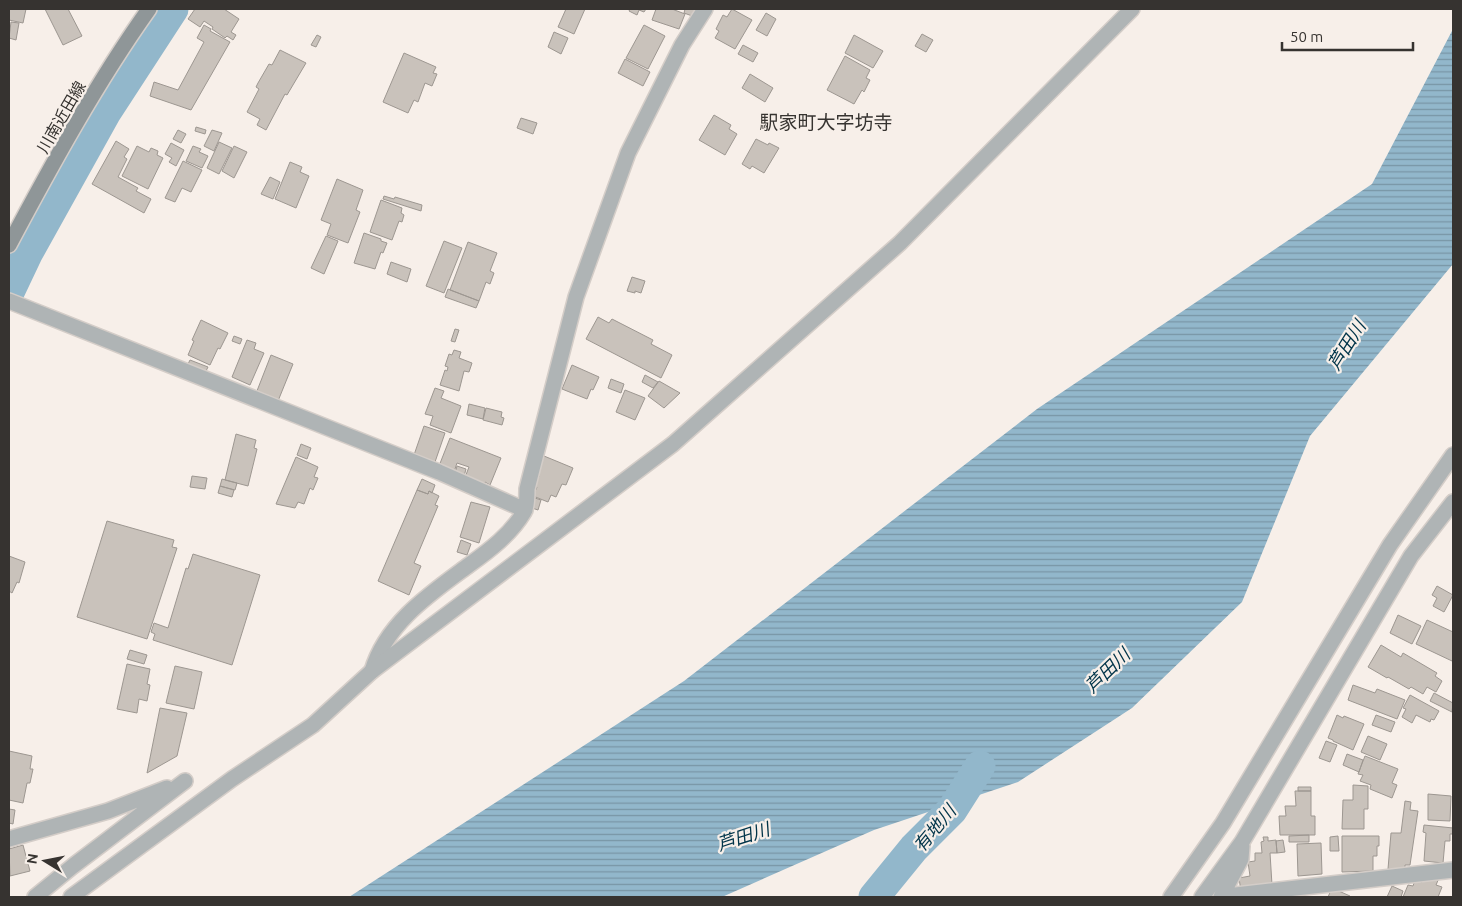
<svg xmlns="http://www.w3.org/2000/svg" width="1462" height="906" font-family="Ubuntu,'Noto Sans JP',sans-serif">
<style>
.water{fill:url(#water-rules)}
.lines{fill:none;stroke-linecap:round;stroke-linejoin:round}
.river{stroke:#92b7cb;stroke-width:31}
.building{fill:#c9c2bb;stroke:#9d9791}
.minor-casing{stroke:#d4cdc8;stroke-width:18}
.tertiary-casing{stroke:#d4cdc8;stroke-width:18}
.secondary-casing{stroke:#d4cdc8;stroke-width:18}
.minor{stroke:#afb4b5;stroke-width:15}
.tertiary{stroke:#afb4b5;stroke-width:15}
.secondary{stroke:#8f9698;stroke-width:15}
.labels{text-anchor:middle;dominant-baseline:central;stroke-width:4.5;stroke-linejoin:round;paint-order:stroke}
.street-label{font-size:16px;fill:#363330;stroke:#f7efe9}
.water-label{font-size:18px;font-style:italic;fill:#003449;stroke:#f7efe9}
.quarter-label{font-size:19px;fill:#363330;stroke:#f7efe9}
</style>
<defs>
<pattern id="water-rules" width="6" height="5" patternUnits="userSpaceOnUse" patternTransform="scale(1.25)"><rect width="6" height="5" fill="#92b7cb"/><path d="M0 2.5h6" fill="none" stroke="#7895a5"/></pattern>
</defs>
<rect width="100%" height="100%" fill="#f7efe9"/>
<!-- water -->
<path class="water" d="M1453,29v235l-143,172 -68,166 -110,106 -114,74 -144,48 -152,67h-373l335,-216 353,-272 335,-225z"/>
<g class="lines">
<!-- river -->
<path class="river" d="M9,292l18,-38 79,-142 67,-103
M874,897l40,-49 38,-38 28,-44"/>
</g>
<!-- building -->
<path class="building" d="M9,9h17l-3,14 -14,-3z
M45,9h23l14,27 -19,9z
M195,9h29l15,10 -8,13 5,3 -3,5 -6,-4 -2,2 -13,-9 1,-2 -9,-6 -4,6 -12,-8z
M566,9h19l-11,25 -16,-7z
M630,9h16l-2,3 -5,-2 -2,5 -8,-4z
M656,9h16l13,5 -6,15 -27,-9z
M685,9h13l-3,8 -11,-4z
M732,9l20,11 -17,29 -20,-11 4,-7 -3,-2 7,-14 4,2z
M766,13l10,6 -9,17 -11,-6z
M11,22l8,1 -3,17 -7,-2z
M204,25l7,4 -1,2 20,11 -39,68 -41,-14 4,-14 24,8 26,-48 -7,-4z
M644,25l21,11 -17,33 -22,-11z
M554,32l14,6 -7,16 -13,-7z
M922,34l11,6 -7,12 -11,-6z
M317,35l4,2 -5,10 -5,-2z
M854,35l29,16 -10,17 -28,-15z
M743,45l15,8 -5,9 -15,-8z
M280,50l26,13 -19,32 -2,-1 -19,36 -9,-5 3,-6 -13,-7 12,-23 -3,-2 2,-4 11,-19 3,1z
M404,53l32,14 -3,6 4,1 -5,12 -7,-3 -7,19 -4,-2 -6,13 -25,-11z
M845,56l25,14 -4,8 4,2 -6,12 -2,-2 -8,14 -27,-14z
M625,59l25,13 -7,14 -25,-13z
M750,74l23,14 -8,14 -23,-14z
M714,115l17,10 -2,4 8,5 -12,21 -26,-15z
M521,118l16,5 -4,11 -16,-6z
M881,118l10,3 -2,5 -9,-3z
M196,127l10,3 -1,4 -10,-3z
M178,130l8,4 -5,9 -8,-4z
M212,130l10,3 -8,18 -10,-5z
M756,139l12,6 1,-2 10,5 -15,25 -12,-7 -2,3 -8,-5z
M116,141l13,8 -5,8 3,2 -9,18 20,11 -2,3 15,8 -7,14 -52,-29z
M219,142l13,6 -13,26 -12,-6z
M171,143l13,7 -8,16 -7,-4 3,-4 -7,-4z
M137,146l12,6 2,-4 7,3 -1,4 6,3 -15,31 -26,-13z
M193,146l8,3 -2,3 9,4 -6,12 -16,-7z
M234,146l13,6 -13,26 -12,-7z
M183,161l19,9 -11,22 -9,-4 -7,14 -10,-4z
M290,162l12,5 -2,5 9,4 -13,32 -21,-9z
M270,177l10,5 -7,17 -12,-5z
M337,179l26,11 -7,20 4,2 -12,31 -21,-8 4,-11 -10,-4z
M384,196l10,3 1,-2 27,8 -1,6 -38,-12z
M381,200l21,8 -1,5 3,2 -2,7 -3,-1 -7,19 -22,-8z
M364,233l17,6v2l6,2 -4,10 -2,-1 -6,17 -21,-6z
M326,236l12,5 -14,33 -13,-6z
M444,241l18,7 -18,45 -18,-7z
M468,242l29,11 -7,18 4,2 -4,11 -4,-2 -7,19 -29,-11z
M391,262l20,7 -4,13 -20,-8z
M632,277l13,4 -4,12 -6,-2v2l-8,-2z
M448,289l31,12 -3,7 -31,-11z
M598,317l11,6 3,-4 41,21 -2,4 21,11 -11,23 -75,-39z
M201,320l27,13 -8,16 -2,-1 -8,17 -22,-10 6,-14 -2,-1z
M455,329l4,1 -4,12 -4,-1z
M234,336l8,3 -2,5 -8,-3z
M247,340l9,3 -2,6 10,4 -14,32 -18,-8z
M454,350l7,2 -2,6 13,5 -3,9 -5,-1 -5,20 -19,-6 5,-15 2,1 1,-4 -3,-1 4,-12 3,1z
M271,355l22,9 -15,37 -23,-5z
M190,360l18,7 -3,6 -18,-7z
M572,365l27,12 -6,13 -2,-1 -4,10 -25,-10z
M645,375l13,7 -5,6 -11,-6z
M611,379l13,5 -3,9 -13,-5z
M659,381l21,12 -16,15 -16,-12z
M435,388l9,3 -3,7 20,8 -10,27 -21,-8 3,-9 -8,-2z
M625,390l20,8 -10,22 -19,-8z
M469,404l16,4 -2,11 -16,-4z
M486,408l16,4 -1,5 3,1 -2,7 -19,-5z
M424,426l21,7 -10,29 -21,-7z
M236,434l20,6 -2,8 3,1 -9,37 -23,-6z
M450,438l51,20 -11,27 -5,-3 -2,5 -19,-7 5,-13 -12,-4 -3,9 -15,-6z
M301,444l10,4 -4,11 -10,-4z
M544,456l29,12 -7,17 -4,-1 -6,13 -5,-2 -3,7 -15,-6 4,-9 -3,-1 5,-10 -2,-1z
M296,457l22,10 -4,10 4,1 -5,12 -3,-2 -6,16 -6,-2 -3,6 -19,-4z
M457,466l9,3 -3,11 -9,-3z
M192,476l15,2 -2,11 -15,-2z
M222,479l15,4 -2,7 -15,-4z
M422,479l13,6 -3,8 -3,-2 -1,3 -11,-4z
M220,486l14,4 -2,7 -14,-4z
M417,490l11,4 1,-3 10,5 -4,9 3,1 -24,57 7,3 -12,29 -31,-14z
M529,496l12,4 -3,10 -12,-4z
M471,502l19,5 -11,36 -19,-6z
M107,521l67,19 -2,7 5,1 -30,91 -70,-22z
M461,540l10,4 -4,11 -10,-3z
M193,554l67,21 -28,90 -79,-25 2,-6 -4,-2 3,-9 14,5 18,-60 2,1z
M9,556l16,6 -6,21 -2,-1 -5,11 -3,-2z
M1437,586l16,9 -9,17 -11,-6 4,-8 -5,-3z
M1398,615l23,11 -9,18 -22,-11z
M1427,620l26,12v26l-1,3 -36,-17z
M1381,645l20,12 2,-4 34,20 -2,3 7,5 -6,11 -9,-5 -4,7 -12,-7 -2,2 -21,-12 -1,1 -19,-11z
M130,650l17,5 -3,9 -17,-5z
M127,664l23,5 -3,15 3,1 -3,16 -8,-2 -2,14 -20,-4z
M175,666l27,6 -8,37 -28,-6z
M1353,685l22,8 2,-4 28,11 -8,19 -49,-19z
M1434,693l19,10 -1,9 -22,-11z
M1410,695l29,16 -5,9 -3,-1 -1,3 -14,-7 -4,8 -10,-6 4,-8 -3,-1z
M160,708l27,5 -10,43 -30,17z
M1337,715l6,3 1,-2 20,8 -11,26 -20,-9v-1l-5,-2z
M1376,715l19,7 -4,10 -19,-7z
M1368,736l19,8 -7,16 -19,-8z
M1326,741l11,4 -7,17 -11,-4z
M9,751l23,5 -2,13h3l-3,14h-3l-4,20 -14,-3z
M1347,754l16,6 -4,12 -16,-7z
M1365,756l33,13 -6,14 5,2 -5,13 -22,-9 1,-4 -11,-4 3,-6 -5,-1z
M1353,785l15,1v23h-4v20h-22l1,-29h10z
M1298,787h13v4h-13z
M1295,791h16v25h4v19h-35l-1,-19h7l-1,-10h11z
M1428,794l23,2 -1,25 -22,-1z
M1405,801l6,1 -1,8 8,1 -8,54h-5v6l-17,-2 3,-36h10z
M9,809l6,1 -2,14 -4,-1z
M1424,825l29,3v6h-3v7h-5l-2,22 -19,-2 2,-28 -3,-1z
M1309,835v7h-20v-6z
M1338,836l1,15h-9v-14z
M1342,836h37v10h-2v10h-4v15l-31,1z
M1263,837h5v4l8,-1 1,13h-7l2,32 -31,6 -2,-13 11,-2 -2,-14 7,-1v-8h7l-1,-11 3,-1z
M1283,840l2,12 -8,1 -1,-12z
M1321,843l1,31 -24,2 -1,-32z
M23,845l7,26 -20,5 -1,-27z
M1424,878h15l-3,7 6,2 -4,10h-35l5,-12 5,1 2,-6 7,2z
M1392,886l11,5 -2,6h-14z
M1332,888l18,8v1h-22z"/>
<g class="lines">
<defs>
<path id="minor" d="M9,301l430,171 86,38
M372,671c14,-48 59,-78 97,-106 21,-15 42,-31 55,-53 3,-6 3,-16 3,-23l49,-192 52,-144 54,-108 23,-36
M9,839l99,-28 59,-23
M1223,895l4,1 226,-26
M35,897l38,-31 112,-85
M1202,897l40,-55 169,-286 42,-54
M1221,897l20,-38 1,-13"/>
<path id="tertiary" d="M71,897l161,-118 81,-54 59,-54 301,-227 227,-201 232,-234
M1171,897l52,-74 167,-278 63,-90"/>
<path id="secondary" d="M9,245c42,-79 88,-163 140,-236"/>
</defs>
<!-- minor casing -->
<use href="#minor" class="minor-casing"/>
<!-- tertiary casing -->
<use href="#tertiary" class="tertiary-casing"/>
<!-- secondary casing -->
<use href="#secondary" class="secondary-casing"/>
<!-- minor -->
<use href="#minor" class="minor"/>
<!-- tertiary -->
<use href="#tertiary" class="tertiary"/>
<!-- secondary -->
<use href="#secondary" class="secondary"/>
</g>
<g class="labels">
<!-- street labels -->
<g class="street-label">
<text transform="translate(61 117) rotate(-60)">川南近田線</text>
</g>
<!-- water labels -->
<g class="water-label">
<text transform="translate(1346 345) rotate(-58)">芦田川</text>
<text transform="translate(1107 670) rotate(-44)">芦田川</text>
<text transform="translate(934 828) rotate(-50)">有地川</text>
<text transform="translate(743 836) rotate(-18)">芦田川</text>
</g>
<!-- quarter labels -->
<g class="quarter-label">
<text x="826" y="122">駅家町大字坊寺</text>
</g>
</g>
<!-- border -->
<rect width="1462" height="906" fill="none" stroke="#363330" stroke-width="20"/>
<!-- north arrow -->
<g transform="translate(45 861) rotate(280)" stroke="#f7efe9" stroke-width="4" paint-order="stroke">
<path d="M0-4L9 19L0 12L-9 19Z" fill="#363330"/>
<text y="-8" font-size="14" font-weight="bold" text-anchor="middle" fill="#363330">N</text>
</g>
<!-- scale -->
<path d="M1282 42v8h131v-8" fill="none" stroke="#363330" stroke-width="2.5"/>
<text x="1290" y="42" font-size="15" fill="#363330" stroke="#f7efe9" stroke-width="4" paint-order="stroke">50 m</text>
</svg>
